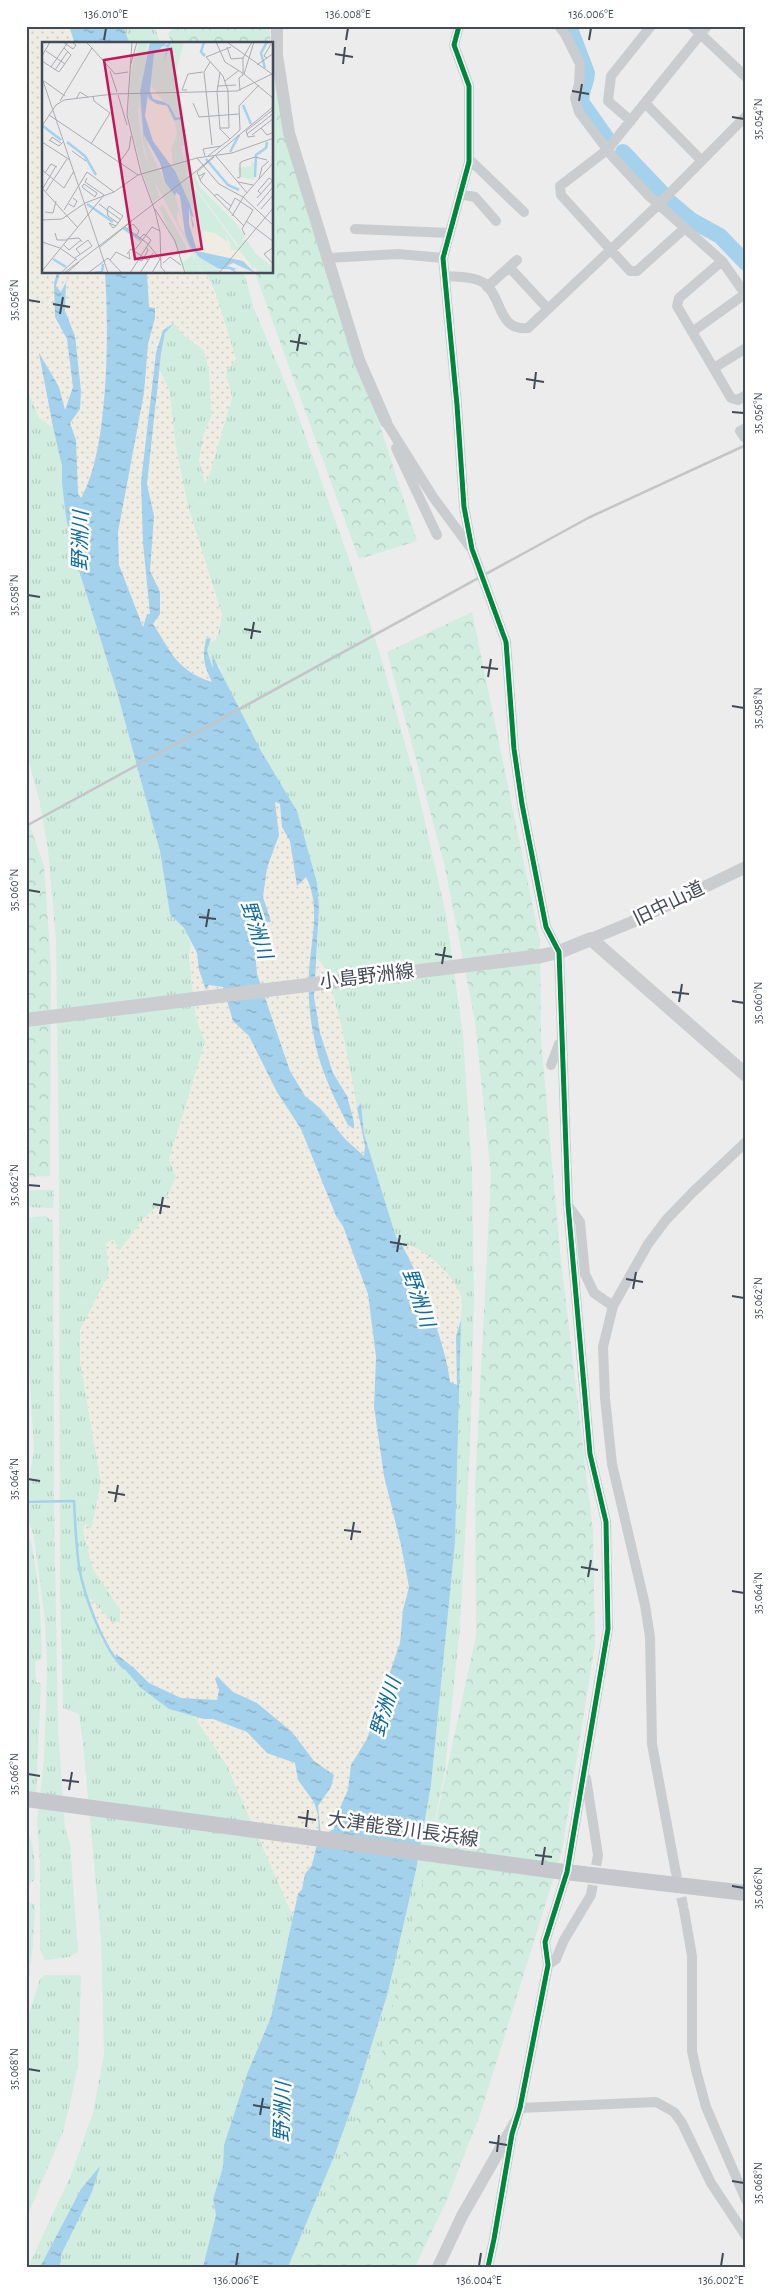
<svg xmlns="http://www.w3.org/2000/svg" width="772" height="2293" font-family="'Alegreya Sans','Noto Sans JP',sans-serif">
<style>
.grass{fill:url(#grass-tufts)}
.forest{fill:url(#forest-crowns)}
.sand{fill:url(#sand-dots)}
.water{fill:url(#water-ripples)}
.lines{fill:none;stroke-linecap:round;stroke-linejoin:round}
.stream{stroke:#a4d1eb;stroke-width:2.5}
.river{stroke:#a4d1eb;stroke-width:16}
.minor-tunnel{stroke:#cbccce;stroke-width:10;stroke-dasharray:10 5;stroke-linecap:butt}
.minor{stroke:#cacdd0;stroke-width:10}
.tertiary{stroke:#cacdd0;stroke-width:12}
.secondary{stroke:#cbcdd1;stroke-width:14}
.primary{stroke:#c5c7cd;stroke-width:16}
.rail{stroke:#c3c5c7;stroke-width:2.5}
.cycleway-casing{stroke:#fff;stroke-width:8}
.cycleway{stroke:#00873e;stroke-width:5}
.ticks{fill:none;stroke:#444b58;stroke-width:2}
.labels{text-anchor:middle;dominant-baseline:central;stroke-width:5;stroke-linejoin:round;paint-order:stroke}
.street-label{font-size:19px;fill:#444b58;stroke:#fff}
.water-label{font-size:20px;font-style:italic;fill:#0d6ba2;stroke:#fff}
.inset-river{fill:none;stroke:#a4d1eb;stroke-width:2.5}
.inset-road{fill:none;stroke:#a9acb1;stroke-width:1}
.view{fill:#c2185b;fill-opacity:0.15;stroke:#c2185b;stroke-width:2.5}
.inset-edge{fill:none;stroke:#444b58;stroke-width:2.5}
.neatline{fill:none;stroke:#444b58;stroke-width:2}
.ticks-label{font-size:12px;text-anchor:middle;fill:#444b58}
</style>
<defs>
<pattern id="grass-tufts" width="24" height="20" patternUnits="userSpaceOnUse" patternTransform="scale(1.25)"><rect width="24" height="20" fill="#d0eddf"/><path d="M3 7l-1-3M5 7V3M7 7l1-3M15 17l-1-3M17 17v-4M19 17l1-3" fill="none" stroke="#b4cdc1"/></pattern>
<pattern id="forest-crowns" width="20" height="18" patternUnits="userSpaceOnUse" patternTransform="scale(1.25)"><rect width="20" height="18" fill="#d0eddf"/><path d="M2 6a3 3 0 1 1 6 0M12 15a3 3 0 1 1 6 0" fill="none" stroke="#b4cdc1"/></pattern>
<pattern id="sand-dots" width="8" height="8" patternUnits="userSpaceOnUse" patternTransform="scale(1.25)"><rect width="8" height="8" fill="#efede3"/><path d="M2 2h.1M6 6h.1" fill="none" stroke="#cecdc5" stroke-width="1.8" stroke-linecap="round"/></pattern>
<pattern id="water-ripples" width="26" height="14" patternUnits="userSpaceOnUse" patternTransform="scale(1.25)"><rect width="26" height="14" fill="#a4d1eb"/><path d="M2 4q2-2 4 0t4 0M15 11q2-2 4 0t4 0" fill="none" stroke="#87acc1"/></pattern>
</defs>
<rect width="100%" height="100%" fill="#edecec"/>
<!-- grass -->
<path class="grass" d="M123,26h31l7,18h-31z
M206,273h38l10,36 39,92 58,164 29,89 36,129 30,132 17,120 9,136 2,128 -4,149 -10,179 -15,143 -42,214 -30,102 -74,181h-11l47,-113 21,-59 32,-103 28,-122 15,-85 24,-243 6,-246c-13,-21 -28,-42 -52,-51l-5,3 -8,-11 -32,-103 -3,-30 -4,4 -15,-79 -15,-58 -10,-13 2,-51 -2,-24 -11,-35 -45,-97 -32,-60 -10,-26 -5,1 -1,4 -6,-19 3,-9 7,-3 5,-24 -34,-109 -12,-58 -7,-59 -10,-20 6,-36 9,-10 10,12 20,15 5,20 3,45 -9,21 29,-38 -6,-26 -10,-78z
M26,386l13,32 14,9 9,39v17l4,35 10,43 41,131 43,159 10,62 14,15 7,17 -2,12 7,61 9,24 -36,118 8,16 -10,21 -23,21 -25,34 -13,-9 3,31 -29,56v32l21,120 -10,48 2,39 27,40v14l-8,-1 -22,-24 12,43 13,17 54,51 25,7 33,50 66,150 -22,101 -24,57 -23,71 -1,22 -10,32 3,16 -13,52h-144l2,-6v-6l31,-63 7,-25 -18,22 -41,78h-12l43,-92 22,-62 11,-59 -3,-115 -18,-196 -4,-29 -16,-6 -3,-119 -1,-425 -3,-224 -8,-90 -8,-47 -14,-52z
M33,1190h21l-1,18 -27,-1v-16z
M45,1216l8,5 1,279 -28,2 8,-52 -8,-136v-96z
M54,1503l4,226 7,99 5,16 8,108 -9,5 -24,3 -5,-10v-88l-3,-39 7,-64 3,-91 -2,-47 -11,-84 -8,-25v-8z
M26,1526c13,35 15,96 16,133l-7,3 1,20 5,1 -5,113h-10z
M26,1831c10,12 8,34 9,48l-7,7v17l7,1 -2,40 -7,58z
M45,1975h36l-3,90 -7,34 -8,33 -37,87v-195l14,-45z"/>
<!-- forest -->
<path class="forest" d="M177,26h92l2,18h-99l-4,-11z
M273,50l13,82 131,409 -58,18 -104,-286 17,-1z
M472,612l68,329 1,99 19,212 33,279 2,113 -33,207 -81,261 -35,90 -31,65h-116l81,-208 42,-175 54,-248 -1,-149 16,-311 -16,-155 -31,-158 -57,-211z
M26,814l18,52 7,99 -1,211 -24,1z"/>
<!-- sand -->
<path class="sand" d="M26,26h43l6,18h-31v228l13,1 -3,10 1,34 12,22 6,48 -8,24 -6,-24 -19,-32 13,72 -14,-9 -13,-32z
M60,273h45c4,56 4,177 -24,225 -9,-16 -3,-39 -5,-56 0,-6 -3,-13 -6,-19l10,-14 -5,-73 -10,-25 1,-28 -1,-1 -5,11 -4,-7z
M147,273h59l10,21 20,65 -10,13 6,26 -23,79 -4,6 -6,-23 4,-24 9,-21 -3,-45 -5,-20 -20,-15 -10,-12 -11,7 -22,152 2,61 7,72 -3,-1 -4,13 -24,-62 -1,-33 26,-139 4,-49 7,-26 -6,-10z
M159,369l10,20 7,59 12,58 34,109 -5,24 -7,3v-4l-6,9 9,35c-38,-13 -40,-27 -60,-58l7,-10v-22l-10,-21 4,-55 -7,-32z
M274,802l6,2 2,23 8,14 7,45 9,-9c17,31 3,62 3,94 0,11 4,23 6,34 4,27 9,54 13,80l19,11c-17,-30 -31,-64 -33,-99 0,-12 2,-26 3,-39l10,13 15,58 23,117 -1,10 -19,-17 -25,-31 -15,-12 -15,-25 -33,-97 -4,-45 18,-9 -8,-23 4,-29 12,-33z
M191,945c9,12 10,29 16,44l2,-4 14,2 10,34 16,15 15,33 37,60 35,87 7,10 25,68 8,63 -2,50 35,180 -6,23 -3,33 -33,96 -16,26 -3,25 -13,29 -1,10 -13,7 -3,-30 13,-19 3,-12 -20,-14 -22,-29 -34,-29 -25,-11 -15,-15 -3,2 4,11 -2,10 -36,-2 -32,-15 -15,-15 -18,-14 -1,4 -13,-17 -13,-44 23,25h8v-13l-27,-40 -10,-38 2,-7 7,6 9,-48 -21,-120v-32l29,-56 -3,-31 8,-4 5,12 25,-33 23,-21 9,-20 -7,-17 36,-118 -9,-24 -7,-61z
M409,1245c18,6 46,31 52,51 4,14 -4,28 -4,42 -1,16 0,31 0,47l-7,-3 -15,-55 -31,-79z
M194,1716l19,2 34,14 20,21 28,10 3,17 16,22 4,13 1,21 -7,29 -7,9 -12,42 -66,-150z"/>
<!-- water -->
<path class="water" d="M69,26h54l7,18h-55z
M57,273h3l-4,13 5,6 9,-18 -4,9 -1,28 10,25 6,55 -1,18 -10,14 6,17 2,53 3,5c28,-47 28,-170 24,-225h42l2,34 6,1v10l-7,26 -4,49 -26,139 1,33 24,62 4,-13h3l-7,-71 -2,-61 15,-129 7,-23 11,-7 -9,10 -4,21 -14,130 7,32 -4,55 10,21v22l-7,10c19,29 23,46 59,58 -8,-17 -10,-23 -6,-43l5,-1 -4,13 6,18 -1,-14 49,96 36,60 20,72 2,24 -5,90 6,36 13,40 14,23 7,26v7l-6,-4c-15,-29 -30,-60 -35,-93 -4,-19 -5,-42 -4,-61 2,-31 12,-66 -3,-94l-9,9 -7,-45 -8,-14 -2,-23 -5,-2 4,33 -12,33 -4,29 8,24 -18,9 4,44 33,97 15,25 15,12 25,31 19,17 1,-10 -8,-38 4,-5 3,31 32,103c20,25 51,112 54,145l7,3 -1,-49 5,-16 -6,222 -24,243 -15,85 -28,122 -32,103 -21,59 -47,113h-85l13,-52 -3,-16 10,-32 1,-22 23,-71 24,-57 27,-123 4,-5 3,-15 7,-9 7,-29 -1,-21 -4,-13 -16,-22 -3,-17 -28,-10 -20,-21 -34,-13h-9l-35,-10 -28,-21 -26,-30 1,-4 18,14 15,15 32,15 36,2 2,-10 -4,-11 2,-3 16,16 24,11 35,29 22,29 20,14 -3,12 -13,19 3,30 13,-7 1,-10 13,-29 3,-25 16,-26 33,-96 3,-33 6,-23 -8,-42 -17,-69 -10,-69 2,-50 -8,-63 -25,-68 -7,-10 -35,-87 -24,-37 -28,-56 -16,-15 -10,-34 -14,-2 -3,5 -7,-20 -2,-17 -13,-25 -14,-14 -10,-63 -43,-159 -41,-131 -10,-43 -4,-35v-17l-9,-39 -14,-74 20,34 6,23 8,-23 -6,-48 -12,-22 -1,-34z
M100,2166l-8,26 -31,63v6l-2,6h-19l41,-78z"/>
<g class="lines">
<!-- stream -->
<path class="stream" d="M26,1502l48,-1c1,22 2,44 5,65 4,27 25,85 45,102"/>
<!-- river -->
<path class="river" d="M569,26l18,47c0,10 -8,20 -5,30l24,34
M623,152l39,41
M671,203l20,17 29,16 26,27"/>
<!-- minor-tunnel -->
<path class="minor-tunnel" d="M675,1868l9,42
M591,1895l7,-40"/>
<!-- minor -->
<path class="minor" d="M459,26l-5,19 15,41v76l-26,96 14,147 7,102 8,42 34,93 8,107 8,55 24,123 13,25 9,253 22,249 16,68 2,107 -41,243 -22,70 3,23 -28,143 -8,26 -18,105 -6,28
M559,26l6,8 15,30 -1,20 -4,14 4,14 33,44 37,40 73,65 24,34
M692,26l54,51
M645,103l56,57
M631,121l-23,-20 3,-25 40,-50
M469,159l55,53
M460,194l15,3 21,24
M685,228l-48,43h-7l-69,-76 -1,-9 47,-36 100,-124
M355,229l95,4
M328,258l70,-4 45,4
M722,261l-43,37 -2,8 54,92 7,2 8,-5
M509,267l39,42
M445,276c12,1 28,0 39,7 19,14 13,48 44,45l130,-123 88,-89
M487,287l30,-27
M692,332l53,-38
M714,368l32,-20
M386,422l47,75 37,50
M744,437l-4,-6 6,-3
M396,448l41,87
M551,1065l8,-21
M569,1207l11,15 5,52 9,19 19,13
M586,1778l12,77
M675,1868l-23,-124 -2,-107 -5,-32 -33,-141 -7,-66 -2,-51 10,-41 35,-62 18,-24 27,-28 53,-50
M684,1910l8,46v95l4,19 10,37 40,93
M548,1965l8,-6 8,-19 27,-45
M520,2108l136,-6 18,10 8,11 29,60 35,53"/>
<!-- tertiary -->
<path class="tertiary" d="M277,26v29l12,78 70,227 27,62
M591,939l41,-17 114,-55
M438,2267l24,-51 53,-93"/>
<!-- secondary -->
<path class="secondary" d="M26,1020l515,-64 18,-4 32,-13 155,136"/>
<!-- primary -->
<path class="primary" d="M26,1799l531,72 189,22"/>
<!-- rail -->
<path class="rail" d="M26,826l562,-308 158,-73"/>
<defs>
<path id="cycleway" d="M459,26l-5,19 15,41v76l-26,96 14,147 7,102 8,42 34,93 8,107 8,55 24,123 13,25 9,253 22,249 16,68 2,107 -41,243 -22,70 3,23 -28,143 -8,26 -18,105 -6,28"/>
</defs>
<!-- cycleway casing -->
<use href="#cycleway" class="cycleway-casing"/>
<!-- cycleway -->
<use href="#cycleway" class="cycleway"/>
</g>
<!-- ticks -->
<path class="ticks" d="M104,40l2,-12M346,40l2,-12M589,40l2,-12M335,54l18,3M343,64l2,-17M572,91l17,3M579,101l3,-17M732,117l12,2M28,300l12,2M53,304l17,3M60,314l3,-17M290,341l17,3M297,351l3,-17M526,379l18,3M534,389l2,-17M732,412l12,1M28,595l12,2M244,629l17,3M251,639l3,-17M481,667l17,2M488,677l3,-18M732,706l12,2M28,890l12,2M199,917l17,2M206,927l3,-18M435,954l17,3M442,964l3,-17M672,992l17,2M732,1001l12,2M679,1002l3,-18M28,1185l12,1M153,1204l17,3M160,1214l3,-17M390,1242l17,3M397,1252l3,-17M626,1279l17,3M633,1289l3,-17M732,1296l12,2M28,1479l12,2M108,1492l17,3M115,1502l3,-17M344,1530l17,2M351,1540l3,-18M581,1567l17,3M588,1577l3,-17M732,1591l12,2M28,1774l12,2M62,1780l17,2M69,1790l3,-18M298,1817l18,3M306,1827l2,-17M535,1855l17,2M542,1865l3,-18M732,1886l12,2M28,2069l12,2M253,2105l17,3M260,2115l3,-17M489,2142l18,3M497,2152l2,-17M732,2181l12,2M236,2266l2,-13M479,2266l2,-13M721,2266l2,-13"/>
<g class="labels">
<!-- street labels -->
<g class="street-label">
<text transform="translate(669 904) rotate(-26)">旧中山道</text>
<text transform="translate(367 977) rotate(-7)">小島野洲線</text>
<text transform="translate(403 1830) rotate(8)">大津能登川長浜線</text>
</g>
<!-- water labels -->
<g class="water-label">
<text transform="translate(81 541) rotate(-89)">野洲川</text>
<text transform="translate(256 930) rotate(72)">野洲川</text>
<text transform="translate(418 1298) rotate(71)">野洲川</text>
<text transform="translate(386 1707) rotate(-73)">野洲川</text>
<text transform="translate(283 2112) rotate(-88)">野洲川</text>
</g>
</g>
<!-- overview -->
<g transform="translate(42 42)">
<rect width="231" height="231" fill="#edecec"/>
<path d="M107,0l-9,57 8,47 17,36 10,13 8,28 -5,-13 -1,7 16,33 30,23h-20l-52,-98 -8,-33 -4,-41 2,-29zM129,0h13l-7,26v23l-3,-2 4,5 9,59 -2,-8 -4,1 7,33 54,74 -11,-3 -1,-7 -4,-7 3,8 -17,-11h-10l4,7 -6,-4v-13l-27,-54 -2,-20 6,-15 -4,-21 -22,-27 3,-32 9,-8 4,1 -2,13z" fill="#d0eddf"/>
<path d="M97,0h9l-7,33 -3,38 6,40 16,44 -7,5 -10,-28 -15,-60 3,-43zM142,104l15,40 36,36 10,15 -4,4 5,-2 10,15 17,13v6h-14l-6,-9 2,8 -18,-24 2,-2 8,11 -55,-74 -7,-18zM209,119l4,2 -1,17 -14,-3 -2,-9 14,-2zM121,163l24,43 -7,7 -21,-48zM150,213l4,5 6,13h-15l-5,-10z" fill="#d0eddf"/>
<path d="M109,44l11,16 -11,-2 6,4h9l7,7 -3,-2 7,25 -6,15 2,20 -20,-28 -8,-25zM133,150l9,9 3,38 -10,-18 1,-12 2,12 3,2 1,-4zM147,164l11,17v12l5,3 -2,-7 12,2 12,9 -1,-9 5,17h8l11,14 3,6 -10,-9 -46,-10 -8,-27z" fill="#efede3"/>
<path d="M108,0h17l-3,4 7,-4 -7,20 3,-15 -4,-1 -9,8 -4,37 3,8 11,3 6,4 -13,-2 -8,-5 -1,-5 -3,22 8,25 22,30 15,33 4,14 -3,-3 3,10 -1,4 -4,-22v17l8,27 46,10 12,12 -22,-10 -6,3 11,3h-4l3,4 -8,-4h-10l-20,-12 -9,-11 -5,-12 -5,-38 -4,-4 -1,4 -10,-14 -5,-19 -16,-28v5l-4,-48z" fill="#a4d1eb"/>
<path class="inset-river" d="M162,0l-3,10 4,4M223,26l-4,-15 6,-11M126,63l7,14 6,-1M201,63l8,19M1,84l18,14M25,100l18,14 11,19M188,110l9,-17M164,117l22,26 11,5M213,135l1,-22 10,-7 1,-6M45,162l26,18M81,186l18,12M11,217l13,8M53,231l7,-1 1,-8"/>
<path class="inset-road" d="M21,0l10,7 3,-4 -3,-2M90,0l-5,73 14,58 14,38 5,21 1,35 5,6M174,0l9,20 19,12M185,0l45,32M212,0l-10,32 30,25M185,5l4,12 12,-1 9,-16M50,6l23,26 13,-2M4,9l19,13M0,14l8,-14M225,16l-3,-2 7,-12M0,19l17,11 12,-17 -7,-7M168,20l-6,10 8,73M215,23l17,-12M9,25l17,-25M88,25l7,-25M13,28l13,-19M68,29l7,21M0,36l66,195M2,39l21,15M183,39l13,-10M175,44l19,-1M145,48h-5l6,-16 15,-2M198,49l-1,-13 4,-3v-17M175,50l3,-20M76,53l9,30M34,57l4,-7 8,5M18,59l32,-53 -6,-6M151,61l6,14 40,-3M7,73l89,60 59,-17 22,26 24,13 31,29M0,84l14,-21 8,-5 49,-6 124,-3 37,-18M178,86h9l-1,-37 -5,-15 -17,-19 25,-10M219,86l6,7 7,-3M205,92l27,-21M210,93l22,-17M213,94l-7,1 -2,-6 28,-22M188,97l10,-9 -1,-24 20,-21M7,98l10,6 5,-5M8,99l2,-4 9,6M0,100l28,18M49,102l19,-31 -16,-12 -1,-5M30,109l14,10M163,114l-2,-7 18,-3M166,114l22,-17 -10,-10 -3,-38M174,114l31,37M172,115l-17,15 4,10 43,44M155,116l35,-5 42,-15M77,121l10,-14 2,-13M0,128l22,18 10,-17M3,131l6,-9 6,3M157,134l6,-3 -5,7M45,136l-2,4 19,13M195,136l3,-1v-14l3,-2 12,-4 12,3M217,137l3,-12 7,-6M196,140l15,3M42,142l13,9 -2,4 -13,-10 2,-3M0,146l36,40M1,146l13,-22M4,149l21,-32M219,152l-3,-3 11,-13 3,2M172,154l3,-2 14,12M215,156l17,-19M43,161l29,-11 24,-17M27,162l5,3 3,-6 -4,-3M57,162l22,16M215,164l17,-20M113,167l20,32 10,32M219,167l13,-15M22,168l23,-38 27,20M65,168l2,-4 14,10 -7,10 -3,2 -4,-5 7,3M65,168l1,6 10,7M187,168l6,-12 18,12M3,170l8,1 3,-12M190,174l12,-20 30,-34M0,178l20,-1 23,-16M204,179l28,21M83,185l22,16 14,17M85,187l6,-5 6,7 -3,5M13,191l2,7h10M203,193l-3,-6 11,-19M25,197l12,-1 3,4M0,200l18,6 17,12M21,202l6,6 12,-10M58,205l32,-26M232,205l-10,7 10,11M92,209l18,-24 8,4M85,212l4,-5 17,11M33,216l17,-12 -4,-6 -12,9 4,5M68,218l6,-8 14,7 -1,-7M96,218l4,1 6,-11 -2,-3M121,221l7,-6 11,8M0,229l62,-76M19,231l15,-14M22,231l131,-101 79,-66M25,231l12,-11M46,231l20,-15 14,15M88,231l21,-33 -7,-6 -4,4M98,231l13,-20M110,231l8,-14M177,231l55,-66"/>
<path class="view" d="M129,7l31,200 -67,10 -31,-199z"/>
<rect width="231" height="231" class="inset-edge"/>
</g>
<!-- border -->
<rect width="772" height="2293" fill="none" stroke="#ffffff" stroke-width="55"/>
<rect x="28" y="28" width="716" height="2238" class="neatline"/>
<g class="ticks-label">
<text x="106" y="18">136.010°E</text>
<text x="348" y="18">136.008°E</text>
<text x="591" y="18">136.006°E</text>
<text transform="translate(758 119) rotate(-90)" y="4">35.054°N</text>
<text transform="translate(14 300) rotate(-90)" y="4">35.056°N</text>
<text transform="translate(758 413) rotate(-90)" y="4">35.056°N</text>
<text transform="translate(14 595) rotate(-90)" y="4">35.058°N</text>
<text transform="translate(758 708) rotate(-90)" y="4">35.058°N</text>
<text transform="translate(14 890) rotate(-90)" y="4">35.060°N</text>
<text transform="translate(758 1003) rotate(-90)" y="4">35.060°N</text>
<text transform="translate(14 1185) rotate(-90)" y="4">35.062°N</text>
<text transform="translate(758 1298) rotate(-90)" y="4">35.062°N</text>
<text transform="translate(14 1479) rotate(-90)" y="4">35.064°N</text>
<text transform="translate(758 1593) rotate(-90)" y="4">35.064°N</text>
<text transform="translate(14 1774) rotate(-90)" y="4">35.066°N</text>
<text transform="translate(758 1888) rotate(-90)" y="4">35.066°N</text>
<text transform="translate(14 2069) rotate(-90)" y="4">35.068°N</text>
<text transform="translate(758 2183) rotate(-90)" y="4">35.068°N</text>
<text x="236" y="2284">136.006°E</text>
<text x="479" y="2284">136.004°E</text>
<text x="721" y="2284">136.002°E</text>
</g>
</svg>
